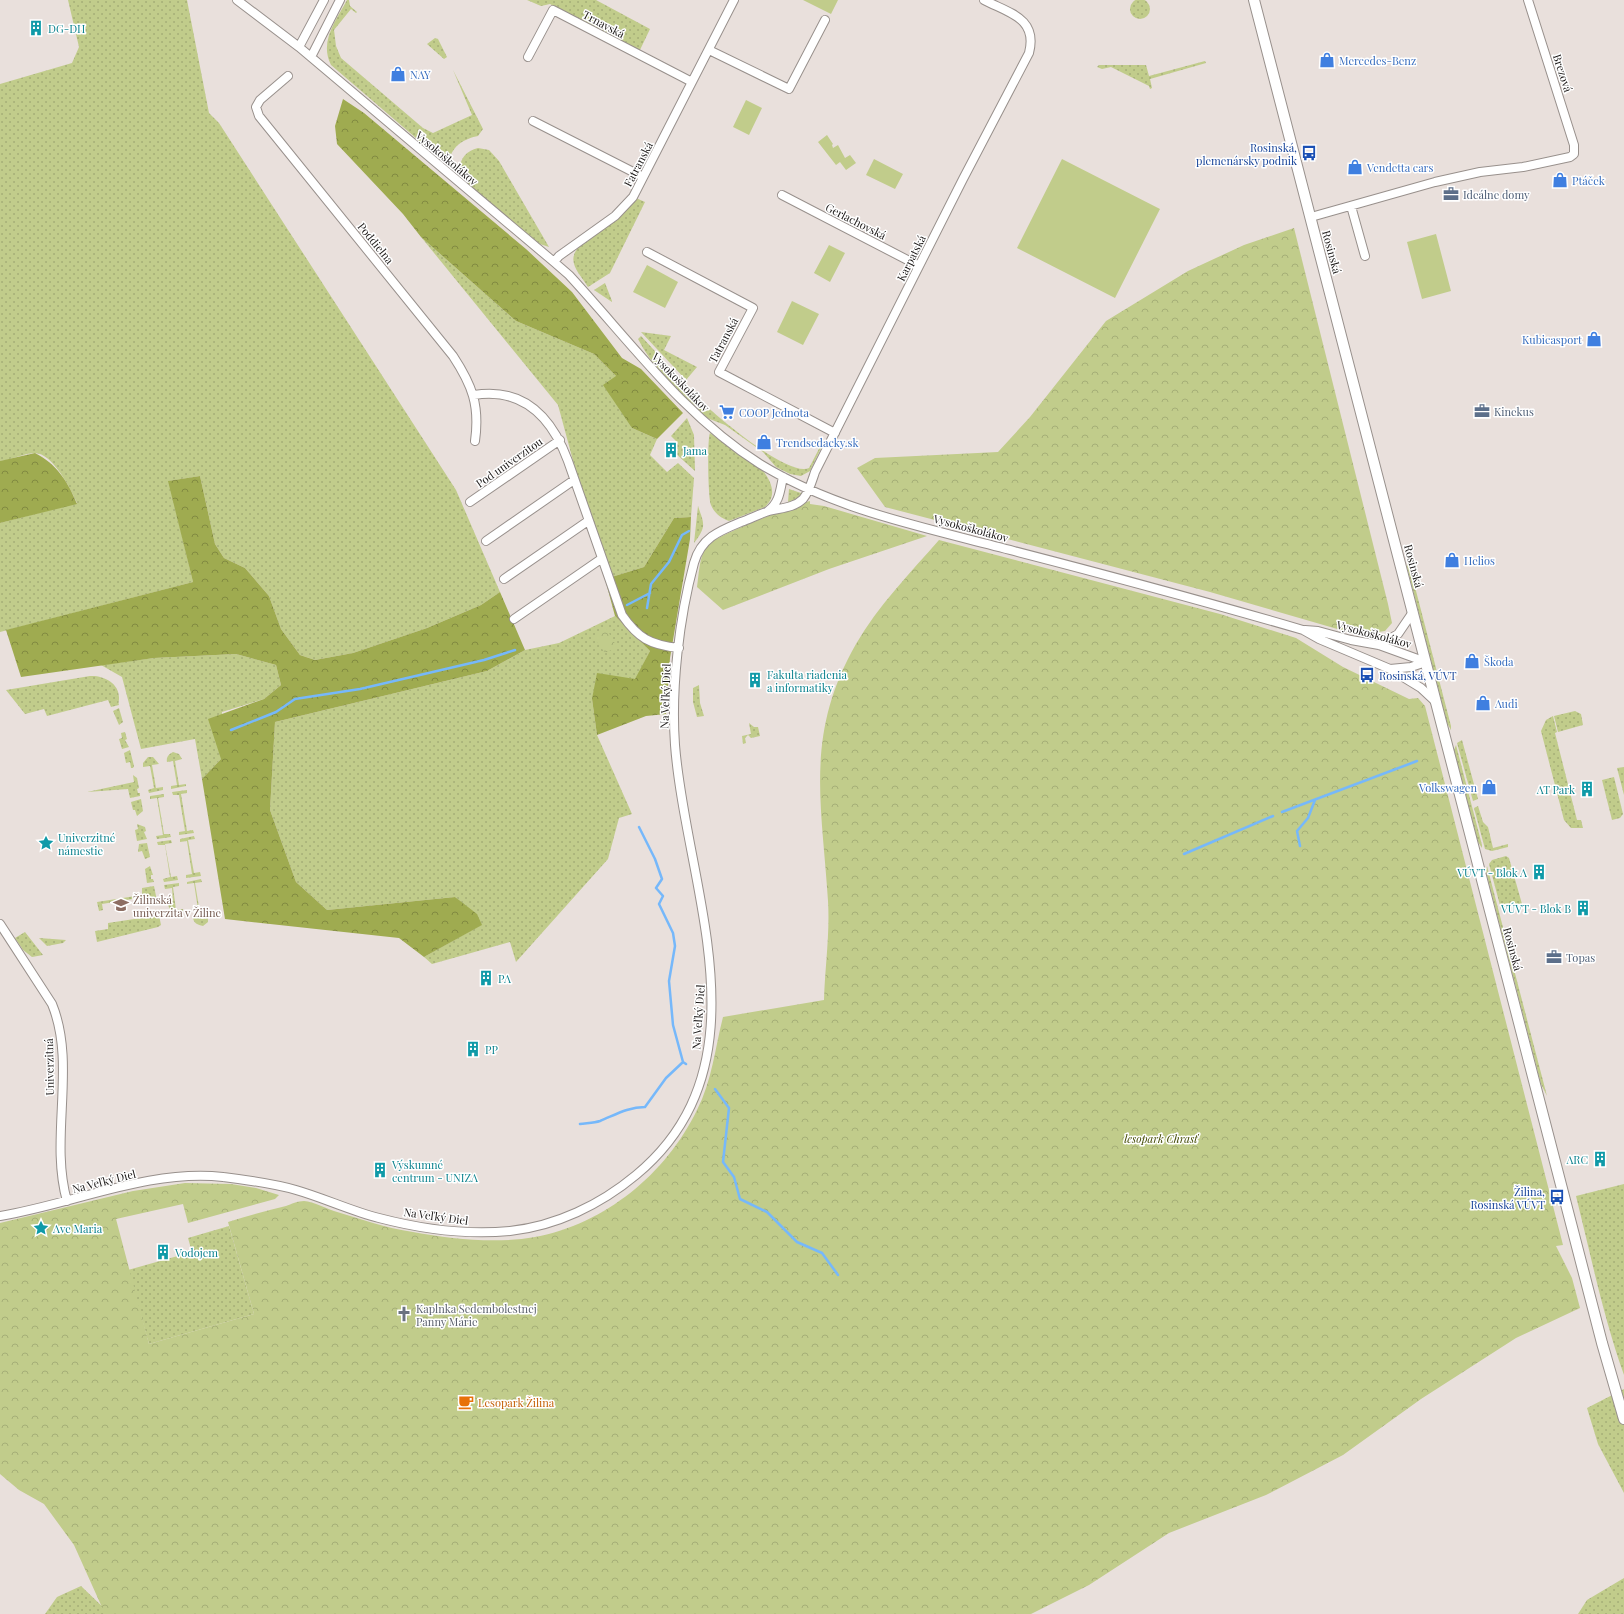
<svg xmlns="http://www.w3.org/2000/svg" width="1624" height="1614" font-family="'Playfair Display',serif">
<style>
.grass{fill:url(#grass-dots)}
.forest{fill:url(#forest-crowns)}
.park{fill:url(#park-crowns)}
.garden{fill:#c1cc8b}
.lines{fill:none;stroke-linecap:round;stroke-linejoin:round}
.stream{stroke:#76b8fa;stroke-width:2.5}
.minor-casing{stroke:#98908c;stroke-width:10}
.tertiary-casing{stroke:#98908c;stroke-width:12}
.minor{stroke:#fff;stroke-width:8}
.tertiary{stroke:#fff;stroke-width:10}
.labels{text-anchor:middle;dominant-baseline:central;stroke-width:3;stroke-linejoin:round;paint-order:stroke}
.street-label{font-size:11px;fill:#1a1716;stroke:#fff}
.culture-label{font-size:11px;fill:#0d838f;stroke:#fff;text-anchor:start}
.shop-label{font-size:11px;fill:#366cbe;stroke:#fff;text-anchor:start}
.transit-label{font-size:11px;fill:#164399;stroke:#fff;text-anchor:end}
.service-label{font-size:11px;fill:#4e5e75;stroke:#fff;text-anchor:start}
.education-label{font-size:11px;fill:#785e54;stroke:#fff;text-anchor:start}
.park-label{font-size:11px;font-style:italic;fill:#414800;stroke:#fff}
.worship-label{font-size:11px;fill:#5b616d;stroke:#fff;text-anchor:start}
.food-label{font-size:11px;fill:#c56008;stroke:#fff;text-anchor:start}
</style>
<defs>
<pattern id="grass-dots" width="8" height="8" patternUnits="userSpaceOnUse"><rect width="8" height="8" fill="#c1cc8b"/><path d="M2 2h.1M6 6h.1" fill="none" stroke="#a5ae77" stroke-width="1.8" stroke-linecap="round"/></pattern>
<pattern id="forest-crowns" width="20" height="18" patternUnits="userSpaceOnUse"><rect width="20" height="18" fill="#9fab50"/><path d="M2 6a3 3 0 1 1 6 0M12 15a3 3 0 1 1 6 0" fill="none" stroke="#818a41"/></pattern>
<pattern id="park-crowns" width="20" height="18" patternUnits="userSpaceOnUse"><rect width="20" height="18" fill="#c1cc8b"/><path d="M2 6a3 3 0 1 1 6 0M12 15a3 3 0 1 1 6 0" fill="none" stroke="#a5ae77"/></pattern>
</defs>
<rect width="100%" height="100%" fill="#e9e0dc"/>
<!-- grass -->
<path class="grass" d="M1130 9a10 10 0 1 1 20 0a10 10 0 1 1-20 0Z
M68,0h119l22,113 10,10 237,367 44,102 -19,13 -54,23 -74,25 -38,7 -15,-5 -19,-26 -12,-33 -24,-28 -21,-10 -9,-14 -15,-68 -31,5 24,101 -193,50v-109l77,-20c-6,-14 -25,-51 -43,-50 -12,1 -23,7 -34,8v-377l72,-21 7,-16z
M347,0h2l1,6 7,6 -1,1 -5,-4 -17,21 2,16 5,12 82,70 10,5 39,-18 -19,-45 30,59 -5,7c-12,2 -27,10 -28,24 -8,1 -15,-2 -19,-9l-100,-86c-12,-24 5,-44 16,-65z
M527,0h69l54,29 -11,23 -89,-48 -9,2z
M435,38l3,1 9,18 -3,2 -17,-15z
M1205,61l1,2 -56,16 2,9 -2,1 -1,-3 -38,-19 -9,2 -5,-2 2,-2h47l3,11z
M478,148l11,2 10,11 50,86 -9,-3 -9,-7 -68,-57c-7,-15 -1,-28 15,-32z
M636,198l9,4 -35,71 -22,14c-8,-13 -22,-25 -10,-39l41,-30z
M421,237l95,84 78,33 22,22 16,52 25,11 -7,16 17,17 11,-9 16,15 -3,39 -17,1 -30,49 -39,12 -47,-174z
M605,283l7,18v1l-18,-12z
M641,332l30,4 -7,14 33,17 -11,13z
M641,336l60,65 -6,5c-21,-20 -44,-41 -57,-67z
M703,403c16,15 85,74 106,65l12,-23 1,1 -12,25 -9,5 -11,-2 -14,-7 -13,-15 -38,-27 -18,-7 -10,-10z
M687,418l7,17 1,36 -20,-18 3,-3 -3,-3 3,-4 -7,-7z
M710,433l54,39c8,11 13,24 1,35l-36,14c-8,-3 -15,-8 -18,-16 -3,-7 -4,-66 -1,-72z
M789,489l12,4v2l-7,5 -6,2z
M698,506c6,18 9,20 -4,37z
M1408,560l43,166v4l-4,-7 -40,-156z
M615,616l35,35 -14,28 -44,20 5,36 35,79 -13,4 -11,41 -92,103 -6,-20 -78,22 -8,-7 57,-32 -26,-28 -128,13 -31,-28 -26,-72 5,-88 212,-51 38,-21 34,-7z
M236,654l40,11 5,20 -17,14 -42,13 -1,47 -19,20 -7,-40 -54,10 -19,-72 -21,-12 53,-7z
M90,676c13,-1 30,7 29,23 0,2 -1,4 0,6l-8,2 -3,-7 -61,16 -3,-7 -19,5 -19,-24z
M699,685l1,18 4,13 -7,1 -4,-15v-14z
M119,708l4,14 -4,3 -6,-14z
M1575,711l6,3 2,11 -25,7 -4,-16z
M1553,716l4,16 -2,1 22,87h4l2,8h-12l-7,-8 -23,-89 5,-11z
M749,723l5,4h4l2,9 -9,2 -3,-3 -3,3 1,5 -3,1 -1,-8 9,-2z
M125,732l2,7 -2,1 4,7 -7,2 -3,-10 3,-1 -1,-5z
M1462,740l16,59 -5,2 -16,-58z
M1456,745l26,100v3l-4,-6 -24,-92z
M130,750l4,16 -1,2h-2l-1,-6 -4,1 -2,-10z
M173,752l6,2 3,5 -7,2 4,24 7,-1v2l-15,3v-3l6,-1 -4,-24 -6,1c-1,-5 2,-8 6,-10z
M148,757h5l6,7 -7,1 4,23 7,-1v3l-14,3 -1,-3 6,-2 -4,-22 -7,1v-4z
M1624,767v28l-7,-27z
M133,775l4,3 2,10 -2,1 1,4h2v3l-10,2 -2,-9 -41,3 47,-10z
M1614,777l9,37 -3,4 -8,2 -10,-40z
M187,790v3l-6,1 6,37 6,-1 1,3 -15,2v-3l6,-1 -6,-36h-6l-1,-3z
M164,794v3l-6,1 6,36h6l1,3 -14,2 -1,-3 7,-1 -6,-37 -7,1v-3z
M141,799l2,12 -6,5 -2,-6h-2l-2,-8z
M1478,806l5,16 5,5 5,21 15,-4v3l-16,4 -7,-2 -11,-41z
M137,824l8,3 1,4 -2,1 3,7 -10,2 -2,-11 3,-1z
M194,836l1,3 -7,1 6,33 6,-1 1,4 -15,2v-3l6,-1 -5,-33 -7,1v-3z
M171,840l1,3 -7,1 6,33 6,-1 1,4 -14,2 -1,-3 7,-2 -5,-32h-7l-1,-3z
M147,843l3,14 -5,2 -3,-8 -4,1 1,-8z
M1506,856l3,2 13,46 -21,5 -12,-45 3,-4z
M150,866l3,9h-2v4h2l1,3 -7,1 -2,-14z
M1487,866l60,230 -6,-12 -55,-212z
M201,879l1,3 -7,1 6,36 7,-1v4l-5,4c-5,-1 -10,-3 -10,-9l6,-1 -5,-33 -7,1v-2z
M179,883v3l-6,1 3,23 7,-1v7l-5,2 -6,-4 -5,-11 6,-2 -1,-13 -7,1 -1,-4z
M154,886l3,15 -5,1 -1,-6 -49,8 1,6 -4,1 -2,-9 45,-7v-7z
M153,910h5l3,15 -3,2 -61,15 -2,-11 13,-2v-6l46,-7z
M25,932l18,23 -11,2 -9,-7 -8,-12z
M39,938l27,2 -3,3 -16,3z
M1624,1184v191c-21,-59 -33,-119 -48,-179z
M229,1226l25,88 -105,30 -21,-74 64,-18 -4,-14z
M1624,1389v104l-26,-49 -11,-36z
M1624,1578v36h-46l9,-14z
M81,1586l25,24 2,4h-63l12,-17z"/>
<!-- forest -->
<path class="forest" d="M343,99l21,14 162,136 46,43 50,66 19,11 42,44 -26,26 -25,-11 -29,-43 13,-9 -22,-22 -78,-33 -95,-84 -18,-23 -66,-70 -2,-18z
M35,453c22,11 33,29 42,51l-77,19v-62z
M200,476l15,68 9,14 21,10 24,28 12,33 19,26 15,5 38,-7 74,-25 54,-23 19,-13 25,58 -38,21 -212,51 -5,88 26,72 31,28 128,-13 22,17 5,11 -58,32 -25,-19 -174,-19 -23,-140 19,-20 -13,-40 56,-20 17,-14 -5,-20 -40,-11 -82,4 -133,19 -15,-47 187,-48 -25,-101z
M691,517l-1,22 -20,119 -4,56 -20,2 -49,19 -5,-36 5,-26 38,6 15,-28 -35,-35 -10,-37 39,-12 30,-49z"/>
<!-- park -->
<path class="park" d="M1294,228l94,376 4,19 -7,8 -27,4 -148,-43 -325,-85 -28,-39 18,-10 123,-6 32,-35 76,-96 82,-50 56,-26z
M810,501v3l14,2 103,30 -98,33 -106,41 -26,-23c2,-12 2,-32 11,-42 10,-11 85,-39 102,-44z
M939,540l281,74 76,24 47,29 66,32 9,-1 7,8 138,539 -7,1 16,32 8,30 -64,30 -95,61 -78,56 -77,40 -97,38 -80,52 -58,29h-926l-31,-69 -30,-41 -25,-14 -19,-16v-251l133,-32 52,-8 46,1 25,4 23,7 -4,4 -87,24 -5,-19 -67,15 33,125 105,-30 -26,-92c19,-6 38,-11 58,-16 5,-2 12,-5 18,-5 10,1 21,7 30,10 26,8 52,17 79,21 39,7 82,12 122,5 70,-13 131,-63 162,-127 15,-29 18,-62 26,-93l101,-17c1,-33 6,-66 4,-99 -6,-97 -24,-166 28,-257 22,-38 54,-71 83,-104z
M606,628l11,19 -12,6 -12,-17z"/>
<!-- garden -->
<path class="garden" d="M803,0h35l-7,14z
M746,100l16,8 -13,27 -16,-8z
M827,135l6,9 -1,1 1,3 5,-3 7,13 5,-3 6,8 -10,7 -6,-8 -4,3 -18,-23z
M874,159l29,15 -8,15 -29,-14z
M1062,159l98,50 -45,89 -98,-50z
M1436,234l15,57 -29,8 -15,-57z
M829,245l16,8 -15,29 -16,-9z
M647,265l31,17 -13,26 -32,-16z
M792,301l27,13 -16,31 -26,-13z"/>
<g class="lines">
<!-- stream -->
<path class="stream" d="M627,605l23,-12
M647,608l4,-24 18,-22 13,-27 7,-4
M231,730l45,-18 19,-13 65,-10 124,-29 31,-10
M1282,812l135,-51
M639,827l16,32 7,20 -6,9 7,8 -4,8 14,29 2,13 -6,35 4,44 10,37 3,2
M1300,846l-3,-15 11,-13 7,-18
M1184,854l89,-38
M715,1089l14,19 -6,54 11,15 6,22 27,13 30,30 25,11 16,22
M580,1124c6,-1 14,-1 20,-3 15,-6 28,-14 45,-14l21,-29 17,-16"/>
<defs>
<path id="minor" d="M237,0l62,47 255,215 15,13c61,66 114,140 191,189 77,47 168,64 254,87 97,25 193,51 289,79l16,9 71,30 21,-2 15,-5
M299,47l25,-47
M709,50l80,39 36,-69
M311,57l29,-57
M528,57l25,-47 139,72
M288,76l-28,24 -4,7 3,9 194,240c19,29 27,49 22,85
M533,121l110,56
M782,195l137,71
M1351,206l14,50
M1311,217l124,-35 45,-10 43,-5 47,-10 4,-3v-9l-46,-145
M647,252l106,56 -34,64 116,61
M554,262l5,-6 56,-40 18,-19 101,-197
M474,395c50,-8 78,23 94,66l54,154c16,23 28,30 57,33
M470,502l90,-62
M768,511c12,-9 12,-21 15,-34
M486,541l88,-61
M504,579l84,-58
M514,619l87,-60
M1305,630l13,1 33,9 28,5 47,17
M1379,645l19,-11 15,-22
M1390,669l31,19 15,14
M0,924l52,80c25,61 -3,134 15,197
M0,1216c74,-12 147,-47 223,-39 24,3 49,6 73,13 28,8 55,21 83,28 42,11 88,17 131,13 46,-5 90,-26 126,-56 135,-112 50,-287 39,-430 -4,-56 4,-127 19,-182 7,-25 25,-32 47,-41 9,-3 18,-8 28,-11 11,-3 25,-3 34,-12 6,-7 9,-18 12,-27l148,-293 66,-126c9,-35 -20,-40 -45,-53"/>
<path id="tertiary" d="M1254,0l348,1343 22,76"/>
</defs>
<!-- minor casing -->
<use href="#minor" class="minor-casing"/>
<!-- tertiary casing -->
<use href="#tertiary" class="tertiary-casing"/>
<!-- minor -->
<use href="#minor" class="minor"/>
<!-- tertiary -->
<use href="#tertiary" class="tertiary"/>
</g>
<!-- icons -->
<defs>
<symbol id="building-bare" viewBox="-9 -9 18 18"><path d="M-4-6H4V6H1V3H-1V6H-4ZM-2.5-4.3h1.7v1.8h-1.7ZM.8-4.3h1.7v1.8H.8ZM-2.5-1h1.7V.8h-1.7ZM.8-1h1.7V.8H.8Z" fill="#0f9aa8" stroke="#fff" stroke-width="2.5" paint-order="stroke"/></symbol>
<symbol id="shop-bare" viewBox="-9 -9 18 18"><path d="M-5-2.5h2.3a2.7 3.5 0 0 1 5.4 0H5L5.5 6h-11ZM-1.5-2.5h3a1.5 2.3 0 0 0-3 0Z" fill="#3f7fe0" stroke="#fff" stroke-width="2.5" paint-order="stroke"/></symbol>
<symbol id="bus-bare" viewBox="-9 -9 18 18"><path d="M-5-6H5V4H4V6H2V4H-2V6H-4V4H-5ZM-3.5-4V0h7V-4ZM-3.5 1.2v1.5H-2V1.2ZM2 1.2v1.5H3.5V1.2Z" fill="#1a4fb4" stroke="#fff" stroke-width="2.5" paint-order="stroke"/></symbol>
<symbol id="office-bare" viewBox="-9 -9 18 18"><path d="M-6-3h4V-5.5h4V-3h4V5H-6ZM-1-4.5V-3h2v-1.5ZM-6 0V1H6V0Z" fill="#5c6f8a" stroke="#fff" stroke-width="2.5" paint-order="stroke"/></symbol>
<symbol id="supermarket-bare" viewBox="-9 -9 18 18"><path d="M-6-5.5h2.5l.6 2H6L4.5 2H-2.5L-4.4-4H-6ZM-1.5 3.2a1.3 1.3 0 1 0 .1 0ZM3 3.2a1.3 1.3 0 1 0 .1 0Z" fill="#3f7fe0" stroke="#fff" stroke-width="2.5" paint-order="stroke"/></symbol>
<symbol id="sight-bare" viewBox="-9 -9 18 18"><path d="M0-6L1.8-2.2L6-1.7L2.9 1.2L3.7 5.4L0 3.3L-3.7 5.4L-2.9 1.2L-6-1.7L-1.8-2.2Z" fill="#0f9aa8" stroke="#fff" stroke-width="2.5" paint-order="stroke"/></symbol>
<symbol id="university-bare" viewBox="-9 -9 18 18"><path d="M0-5L7-2L0 1L-7-2ZM-4 1L0 2.5L4 1V4Q0 6-4 4Z" fill="#8d6e63" stroke="#fff" stroke-width="2.5" paint-order="stroke"/></symbol>
<symbol id="church-bare" viewBox="-9 -9 18 18"><path d="M-1.2-6h2.4v3.5h3.3v2.4h-3.3V6h-2.4V-.1h-3.3v-2.4h3.3Z" fill="#6b7280" stroke="#fff" stroke-width="2.5" paint-order="stroke"/></symbol>
<symbol id="cafe-bare" viewBox="-9 -9 18 18"><path d="M-5.5-4.5H6V0H3Q3 3.5 0 3.5H-2.5Q-5.5 3.5-5.5 0ZM3-3.2v2h1.7v-2ZM-6 4.5H4V6H-6Z" fill="#e8710a" stroke="#fff" stroke-width="2.5" paint-order="stroke"/></symbol>
</defs>
<g fill-rule="evenodd">
<use href="#building-bare" x="25" y="17" width="22" height="22"/>
<use href="#shop-bare" x="1316" y="49" width="22" height="22"/>
<use href="#shop-bare" x="387" y="63" width="22" height="22"/>
<use href="#bus-bare" x="1298" y="142" width="22" height="22"/>
<use href="#shop-bare" x="1344" y="156" width="22" height="22"/>
<use href="#shop-bare" x="1549" y="169" width="22" height="22"/>
<use href="#office-bare" x="1440" y="183" width="22" height="22"/>
<use href="#shop-bare" x="1583" y="328" width="22" height="22"/>
<use href="#office-bare" x="1471" y="400" width="22" height="22"/>
<use href="#supermarket-bare" x="716" y="401" width="22" height="22"/>
<use href="#shop-bare" x="753" y="431" width="22" height="22"/>
<use href="#building-bare" x="660" y="439" width="22" height="22"/>
<use href="#shop-bare" x="1441" y="549" width="22" height="22"/>
<use href="#shop-bare" x="1461" y="650" width="22" height="22"/>
<use href="#bus-bare" x="1356" y="664" width="22" height="22"/>
<use href="#building-bare" x="744" y="669" width="22" height="22"/>
<use href="#shop-bare" x="1472" y="692" width="22" height="22"/>
<use href="#shop-bare" x="1478" y="776" width="22" height="22"/>
<use href="#building-bare" x="1576" y="778" width="22" height="22"/>
<use href="#sight-bare" x="35" y="832" width="22" height="22"/>
<use href="#building-bare" x="1528" y="861" width="22" height="22"/>
<use href="#university-bare" x="110" y="894" width="22" height="22"/>
<use href="#building-bare" x="1572" y="897" width="22" height="22"/>
<use href="#office-bare" x="1543" y="946" width="22" height="22"/>
<use href="#building-bare" x="475" y="967" width="22" height="22"/>
<use href="#building-bare" x="462" y="1038" width="22" height="22"/>
<use href="#building-bare" x="1589" y="1148" width="22" height="22"/>
<use href="#building-bare" x="369" y="1159" width="22" height="22"/>
<use href="#bus-bare" x="1546" y="1186" width="22" height="22"/>
<use href="#sight-bare" x="30" y="1217" width="22" height="22"/>
<use href="#building-bare" x="152" y="1241" width="22" height="22"/>
<use href="#church-bare" x="393" y="1303" width="22" height="22"/>
<use href="#cafe-bare" x="455" y="1391" width="22" height="22"/>
</g>
<g class="labels">
<!-- street labels -->
<g class="street-label">
<text transform="translate(604 24) rotate(28)">Trnavská</text>
<text transform="translate(1563 73) rotate(72)">Brezová</text>
<text transform="translate(447 158) rotate(40)">Vysokoškolákov</text>
<text transform="translate(638 164) rotate(-62)">Fatranská</text>
<text transform="translate(856 221) rotate(27)">Gerlachovská</text>
<text transform="translate(376 243) rotate(51)">Poddielna</text>
<text transform="translate(1332 252) rotate(75)">Rosinská</text>
<text transform="translate(911 258) rotate(-63)">Karpatská</text>
<text transform="translate(723 340) rotate(-62)">Tatranská</text>
<text transform="translate(681 382) rotate(46)">Vysokoškolákov</text>
<text transform="translate(509 462) rotate(-35)">Pod univerzitou</text>
<text transform="translate(971 528) rotate(15)">Vysokoškolákov</text>
<text transform="translate(1414 566) rotate(75)">Rosinská</text>
<text transform="translate(1374 634) rotate(15)">Vysokoškolákov</text>
<text transform="translate(665 696) rotate(-88)">Na Veľký Diel</text>
<text transform="translate(1513 949) rotate(75)">Rosinská</text>
<text transform="translate(698 1017) rotate(-86)">Na Veľký Diel</text>
<text transform="translate(49 1067) rotate(-91)">Univerzitná</text>
<text transform="translate(104 1181) rotate(-14)">Na Veľký Diel</text>
<text transform="translate(436 1216) rotate(8)">Na Veľký Diel</text>
</g>
<!-- culture labels -->
<g class="culture-label">
<text x="48" y="28">DG-DH</text>
<text x="683" y="450">Jama</text>
<text x="767" y="674">Fakulta riadenia<tspan x="767" dy="13">a informatiky</tspan></text>
<text x="1575" y="789" text-anchor="end">AT Park</text>
<text x="58" y="837">Univerzitné<tspan x="58" dy="13">námestie</tspan></text>
<text x="1527" y="872" text-anchor="end">VÚVT - Blok A</text>
<text x="1571" y="908" text-anchor="end">VÚVT - Blok B</text>
<text x="498" y="978">PA</text>
<text x="485" y="1049">PP</text>
<text x="1588" y="1159" text-anchor="end">ARC</text>
<text x="392" y="1164">Výskumné<tspan x="392" dy="13">centrum - UNIZA</tspan></text>
<text x="53" y="1228">Ave Maria</text>
<text x="175" y="1252">Vodojem</text>
</g>
<!-- shop labels -->
<g class="shop-label">
<text x="1339" y="60">Mercedes-Benz</text>
<text x="410" y="74">NAY</text>
<text x="1367" y="167">Vendetta cars</text>
<text x="1572" y="180">Ptáček</text>
<text x="1582" y="339" text-anchor="end">Kubicasport</text>
<text x="739" y="412">COOP Jednota</text>
<text x="776" y="442">Trendsedacky.sk</text>
<text x="1464" y="560">Helios</text>
<text x="1484" y="661">Škoda</text>
<text x="1495" y="703">Audi</text>
<text x="1477" y="787" text-anchor="end">Volkswagen</text>
</g>
<!-- transit labels -->
<g class="transit-label">
<text x="1297" y="147">Rosinská,<tspan x="1297" dy="13">plemenársky podnik</tspan></text>
<text x="1379" y="675" text-anchor="start">Rosinská, VÚVT</text>
<text x="1545" y="1191">Žilina,<tspan x="1545" dy="13">Rosinská VÚVT</tspan></text>
</g>
<!-- service labels -->
<g class="service-label">
<text x="1463" y="194">Ideálne domy</text>
<text x="1494" y="411">Kinekus</text>
<text x="1566" y="957">Topas</text>
</g>
<!-- education labels -->
<g class="education-label">
<text x="133" y="899">Žilinská<tspan x="133" dy="13">univerzita v Žiline</tspan></text>
</g>
<!-- park labels -->
<g class="park-label">
<text x="1161" y="1138">lesopark Chrasť</text>
</g>
<!-- worship labels -->
<g class="worship-label">
<text x="416" y="1308">Kaplnka Sedembolestnej<tspan x="416" dy="13">Panny Márie</tspan></text>
</g>
<!-- food labels -->
<g class="food-label">
<text x="478" y="1402">Lesopark Žilina</text>
</g>
</g>
</svg>
